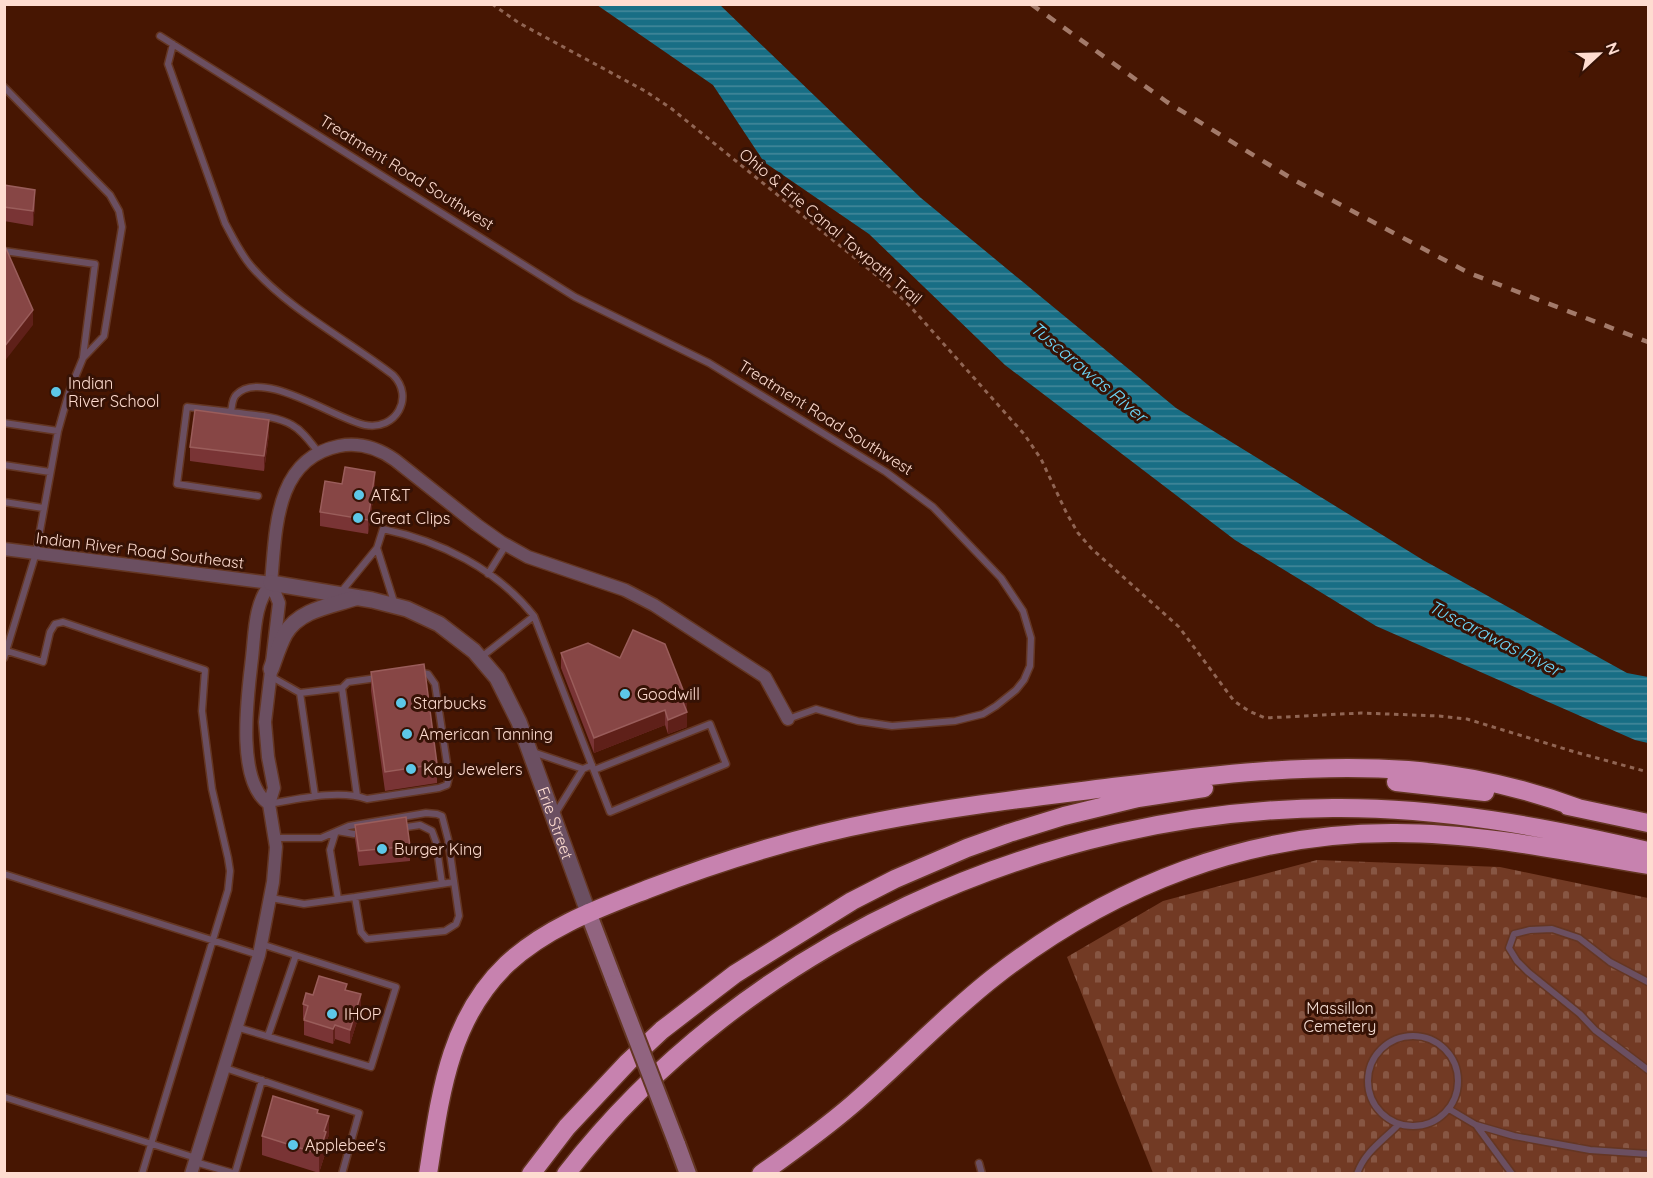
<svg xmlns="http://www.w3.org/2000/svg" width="1653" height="1178" font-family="Quicksand,sans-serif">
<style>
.cemetery{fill:url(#cemetery-stones)}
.water{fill:url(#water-rules)}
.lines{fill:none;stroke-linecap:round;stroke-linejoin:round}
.service-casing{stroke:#643623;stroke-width:9}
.minor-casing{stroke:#643623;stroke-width:15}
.tertiary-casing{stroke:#643623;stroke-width:18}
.secondary-casing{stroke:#643623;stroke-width:20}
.motorway-casing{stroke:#643623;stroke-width:21}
.path{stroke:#906554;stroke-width:3;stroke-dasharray:4.5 4.5;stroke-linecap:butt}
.service{stroke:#6b4f61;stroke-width:6}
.minor{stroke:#6b4f61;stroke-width:12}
.tertiary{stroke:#6b4f61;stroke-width:15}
.secondary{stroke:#916480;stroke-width:16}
.motorway{stroke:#c782af;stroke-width:18}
.rail{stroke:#a37a6a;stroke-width:4.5;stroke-dasharray:10 10;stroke-linecap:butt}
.secondary-bridge-casing{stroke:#643623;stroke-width:20;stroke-linecap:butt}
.secondary-bridge{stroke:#916480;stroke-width:16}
.wall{fill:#793435}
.shaded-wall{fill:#5f2019}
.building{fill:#874645;stroke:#9a5d5b;stroke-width:1.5}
.poi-dot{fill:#5dc7e8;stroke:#361205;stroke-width:2}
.labels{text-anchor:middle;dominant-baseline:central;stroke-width:6;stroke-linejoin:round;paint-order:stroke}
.street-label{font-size:16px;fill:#fedcd0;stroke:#361205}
.poi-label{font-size:16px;fill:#fedcd0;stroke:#361205;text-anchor:start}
.park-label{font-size:16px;fill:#f5dfd6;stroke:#361205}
.water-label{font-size:18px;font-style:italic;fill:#6dd7f9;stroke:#361205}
</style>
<defs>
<pattern id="cemetery-stones" width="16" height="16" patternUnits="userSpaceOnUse" patternTransform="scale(1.5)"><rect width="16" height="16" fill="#723a24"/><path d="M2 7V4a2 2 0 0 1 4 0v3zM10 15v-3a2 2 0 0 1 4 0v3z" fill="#875643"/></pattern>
<pattern id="water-rules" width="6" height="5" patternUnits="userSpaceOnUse" patternTransform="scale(1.5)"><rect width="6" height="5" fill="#186e85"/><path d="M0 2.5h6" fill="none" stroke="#46899b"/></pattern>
</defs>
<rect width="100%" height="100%" fill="#471602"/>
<!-- cemetery -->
<path class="cemetery" d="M1317,860l183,7 148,31v275h-495l-86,-216 96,-56z"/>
<!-- water -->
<path class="water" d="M597,5h123l201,193 255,210 247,152 204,113 21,4v66l-13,-3 -259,-114 -141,-86 -230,-175 -136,-131 -105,-72 -51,-77z"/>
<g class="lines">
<defs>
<path id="service" d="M160,36l415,261 134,66 177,109 47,35 68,71 22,33 8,27 -1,28 -6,14 -8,10 -20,16 -13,8 -28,7 -63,5 -34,-5 -42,-12 -28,10
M173,44l-5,20 57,159c8,15 15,30 26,43 38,44 97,74 142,109 22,22 3,56 -28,50 -28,-5 -104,-58 -129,-30 -4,4 -4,12 -5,17 19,3 44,3 61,13 11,6 19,18 27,28
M4,87l106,108 9,16 3,16 -18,109 -21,22 -14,34 -11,39 -22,122 -32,105
M4,251l91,13 -12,93
M231,412l-44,-5 -10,77 81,12
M4,423l54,8
M4,465l46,7
M4,502l39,6
M377,548l18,57
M488,574l18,-29
M341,592l36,-44 6,-19c57,12 114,40 151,87l76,196 116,-48 -16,-40 -116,46
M7,651l36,11 7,-30 5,-8 8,-2 142,48 -3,41 10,78 16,69 2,13 -2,19 -86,284
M480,658l54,-42
M270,676l30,17 42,-5 6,-6 29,-4
M342,688l15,108
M300,693l15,103
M533,752l50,17
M269,804c29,-5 70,-15 98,-5l72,-11 8,-3 2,-8 -14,-93 -7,-10 -11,-2
M555,814l28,-45 9,-4
M400,828l20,-3 12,6 4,11 6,42
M337,831l17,3 9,-1
M335,834l-5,16 8,49
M275,838h46l28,-12 77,-13 11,1 5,2 6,23 11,77 -3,8 -11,7 -78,8 -6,-7 -6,-35 99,-15
M4,874l255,81
M271,898l33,6 51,-7
M1648,982l-38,-20 -31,-24 -27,-9 -22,1 -16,4 -5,14 8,13 11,11 52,42 15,16 53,40
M236,1027l135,40 25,-80 -135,-43
M1368 1081a45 45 0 1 1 90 0a45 45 0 1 1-90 0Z
M268,1036l28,-81
M225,1068l134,45 -17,61
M4,1097l192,61
M1449,1109l27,16
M195,1162l41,12
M979,1163l3,11
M235,1173l27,-93
M1357,1174c8,-23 26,-33 42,-50
M1512,1174l-36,-49 38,11 76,14 58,4"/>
<path id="minor" d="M4,549l267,34
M271,583c5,-52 3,-124 68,-137 21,-4 39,2 56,14l82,65 24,17 27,15 97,33 29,15 111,72 23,42
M269,804c-34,-23 -21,-111 -17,-146 3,-26 2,-54 19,-75
M191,1174l68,-219 14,-73 3,-35 -7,-43 5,-16 -6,-31 -3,-35 14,-119 -8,-20"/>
<g id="tertiary">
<path id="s1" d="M271,583l101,17 35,9 32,15 35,27 23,27 22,44 69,190"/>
<path d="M271,669c4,-11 8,-24 14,-35 14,-24 45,-28 70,-36"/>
</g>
<path id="secondary" d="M588,912l27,71
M677,1144l11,30"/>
<path id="motorway" d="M1396,782l89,10
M1568,806l80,17
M428,1174c12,-76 20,-154 79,-210 40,-37 90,-55 141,-75 75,-29 153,-53 232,-68 77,-15 156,-24 233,-34 98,-12 196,-24 295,-17 58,5 116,18 170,38
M531,1174l36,-47 61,-65 34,-32 73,-56 117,-73 43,-22 72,-31 42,-15 55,-17 74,-18 66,-10
M566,1174c179,-231 478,-364 767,-366 106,-1 213,19 315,43
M761,1174c31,-22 63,-45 92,-70 49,-42 94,-91 145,-130 116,-89 250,-142 398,-141 84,0 169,18 252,32"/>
</defs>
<!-- service casing -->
<use href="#service" class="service-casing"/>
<!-- minor casing -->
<use href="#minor" class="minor-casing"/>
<!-- tertiary casing -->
<use href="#tertiary" class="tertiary-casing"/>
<!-- secondary casing -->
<use href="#secondary" class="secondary-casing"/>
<!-- motorway casing -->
<use href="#motorway" class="motorway-casing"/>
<!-- path -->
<path class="path" d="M492,4l27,19 126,68 27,18 210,171 27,25 115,129 17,25 26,55 11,19 13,15 88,79 55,74 15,10 16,7 96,-5 78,3 28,3 108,33 73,20"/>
<!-- service -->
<use href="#service" class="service"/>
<!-- minor -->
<use href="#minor" class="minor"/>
<!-- tertiary -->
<use href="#tertiary" class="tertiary"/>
<!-- secondary -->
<use href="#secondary" class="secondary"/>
<!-- motorway -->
<use href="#motorway" class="motorway"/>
<!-- rail -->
<path class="rail" d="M1031,4l136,98 127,78 175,93 179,69"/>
<defs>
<path id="secondary-bridge" d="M615,983l62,161"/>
</defs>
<!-- secondary-bridge casing -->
<use href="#secondary-bridge" class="secondary-bridge-casing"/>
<!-- secondary-bridge -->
<use href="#secondary-bridge" class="secondary-bridge"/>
</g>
<!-- wall -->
<path class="wall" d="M4,185l31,19 -2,22 -29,-5z
M269,434l-5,37 -74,-10v-14z
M342,484l33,2 -7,48 -48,-8v-14z
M561,653l126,47v27l-19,7 -3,-9 -71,28 -33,-85z
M371,672l66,92v19l-52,8 -14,-100z
M355,825l55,21v15l-51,5 -4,-27z
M347,990l14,19 -11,35 -15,-5 -2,5 -29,-9v-16h-1v-15l10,-9z
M318,1113l11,22 -3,7v9l-7,22 -57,-18v-19z"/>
<!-- shaded-wall -->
<path class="shaded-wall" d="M35,190v14l-2,22v-15z
M33,310v15l-29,37v-15z
M269,420v14l-5,37v-15z
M375,472v14l-7,48v-14z
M687,700v27l-19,7v-14l15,-18z
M665,710v15l-71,28v-15z
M361,994v15l-11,35v-14z
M335,1025v14l-2,5v-15z
M329,1116v19l-3,7v9l-7,22v-19l5,-23z"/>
<!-- building -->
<path class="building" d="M4,185l31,5 -2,21 -29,-4z
M4,244l29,66 -29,37z
M195,410l74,10 -5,36 -74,-9z
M345,467l30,5 -7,48 -48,-8 5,-31 17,3z
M633,630l32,14 22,56 -4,2 4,10 -19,8 -3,-10 -71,28 -33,-85 27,-10 32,15z
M424,664l13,100 -52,8 -14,-100z
M406,817l4,29 -51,5 -4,-26z
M319,976l28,8 -2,6 16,4 -11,36 -15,-5 -2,4 -29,-9 4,-14 -5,-2 3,-11 7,2z
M273,1096l45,14 -1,3 12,3 -5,15 2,1 -7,22 -57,-18z"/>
<!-- markers -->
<g class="poi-dot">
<circle cx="56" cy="392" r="6"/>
<circle cx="359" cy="495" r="6"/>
<circle cx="358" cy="518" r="6"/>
<circle cx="625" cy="694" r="6"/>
<circle cx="401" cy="703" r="6"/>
<circle cx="407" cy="734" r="6"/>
<circle cx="411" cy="769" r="6"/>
<circle cx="382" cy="849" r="6"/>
<circle cx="332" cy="1014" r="6"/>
<circle cx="293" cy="1145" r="6"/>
</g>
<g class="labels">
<!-- street labels -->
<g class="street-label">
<text transform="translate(407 172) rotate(32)">Treatment Road Southwest</text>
<text transform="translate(831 226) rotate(40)">Ohio &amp; Erie Canal Towpath Trail</text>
<text transform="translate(826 417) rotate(32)">Treatment Road Southwest</text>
<text transform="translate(140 550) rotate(7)">Indian River Road Southeast</text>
<text stroke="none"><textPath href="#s1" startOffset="410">Erie Street</textPath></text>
</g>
<!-- poi labels -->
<g class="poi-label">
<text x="68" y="383">Indian<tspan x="68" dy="18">River School</tspan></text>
<text x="371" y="495">AT&amp;T</text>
<text x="370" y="518">Great Clips</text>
<text x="637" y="694">Goodwill</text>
<text x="413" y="703">Starbucks</text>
<text x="419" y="734">American Tanning</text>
<text x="423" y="769">Kay Jewelers</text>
<text x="394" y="849">Burger King</text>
<text x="344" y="1014">IHOP</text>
<text x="305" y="1145">Applebee's</text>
</g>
<!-- park labels -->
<g class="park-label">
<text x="1340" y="1008">Massillon<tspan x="1340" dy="18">Cemetery</tspan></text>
</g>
<!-- water labels -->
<g class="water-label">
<text transform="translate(1089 372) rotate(40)">Tuscarawas River</text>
<text transform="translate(1495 638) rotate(27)">Tuscarawas River</text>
</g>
</g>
<!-- border -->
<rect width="1653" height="1178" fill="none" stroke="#fedcd0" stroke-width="12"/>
<!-- north arrow -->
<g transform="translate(1599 54) rotate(68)" stroke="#361205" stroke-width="4.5" paint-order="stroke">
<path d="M0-4.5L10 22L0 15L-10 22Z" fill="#fedcd0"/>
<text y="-9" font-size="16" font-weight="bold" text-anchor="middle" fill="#fedcd0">N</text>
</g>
</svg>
